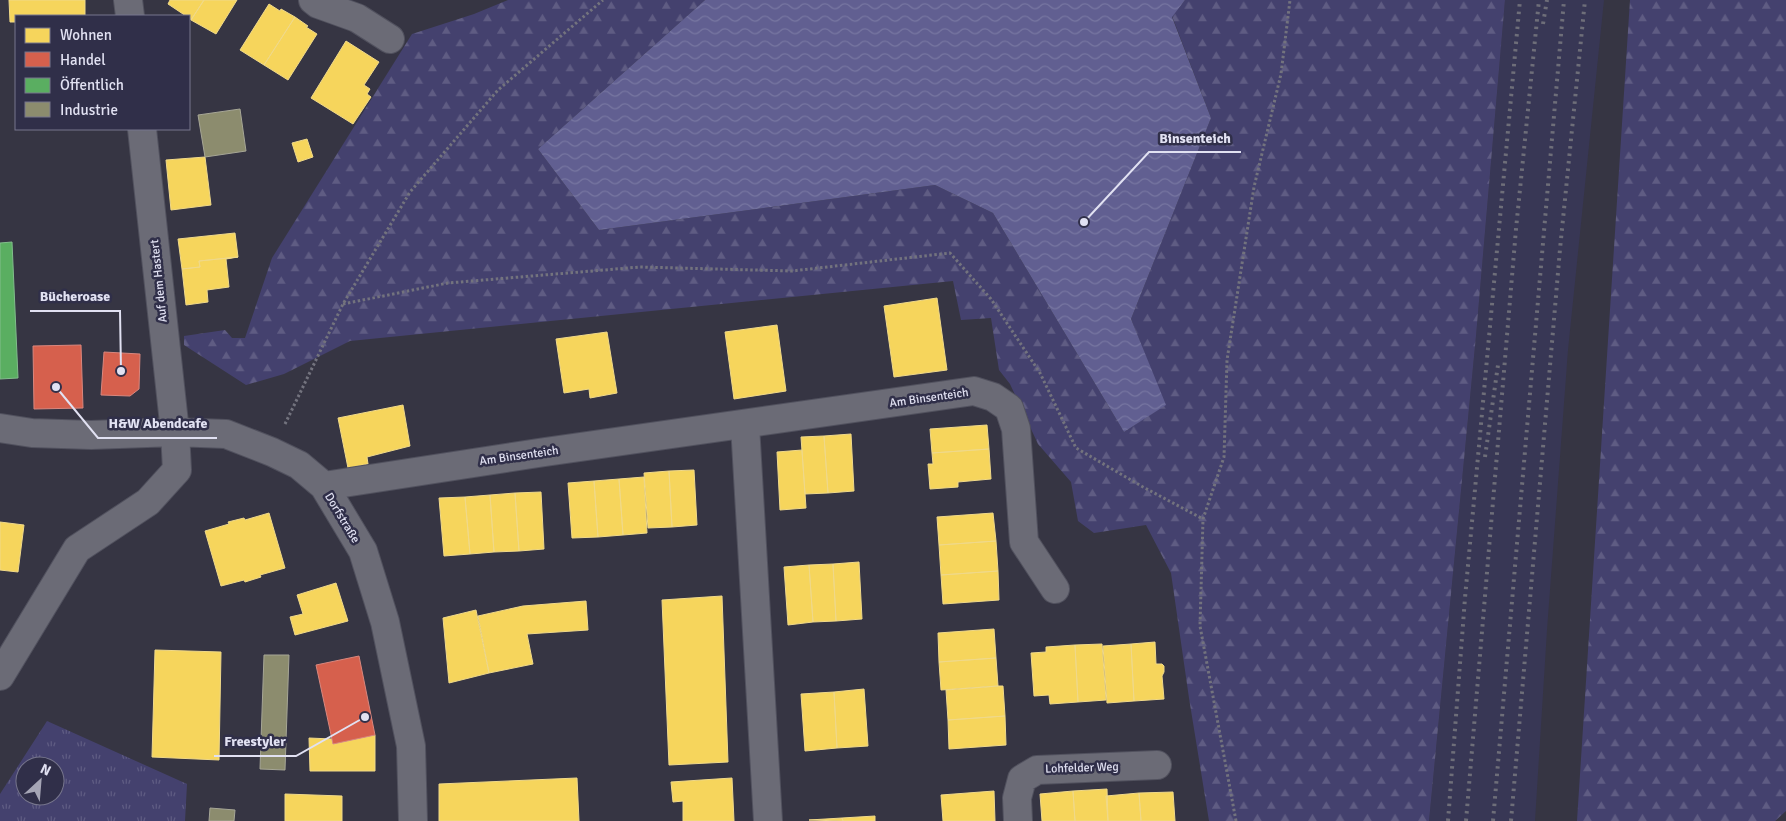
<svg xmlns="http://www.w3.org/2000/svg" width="1786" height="821" font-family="Signika,sans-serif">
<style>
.built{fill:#383755}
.grass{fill:url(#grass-tufts);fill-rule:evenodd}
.forest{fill:url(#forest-firs)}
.water{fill:url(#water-waves)}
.homes{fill:#f6d55c;stroke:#f0d989}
.shops{fill:#d6604d;stroke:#d9877e}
.public{fill:#5aae61;stroke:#82bd8c}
.industry{fill:#8c8c6e;stroke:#a6a696}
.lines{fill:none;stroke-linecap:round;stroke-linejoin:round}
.minor-casing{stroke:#51515e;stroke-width:30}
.path{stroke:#73737e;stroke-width:3;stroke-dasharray:2.5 2.5;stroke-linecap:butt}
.minor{stroke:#6b6b76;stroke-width:28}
.rail{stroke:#6e6e79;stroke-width:4;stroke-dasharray:2.5 5;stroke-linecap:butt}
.labels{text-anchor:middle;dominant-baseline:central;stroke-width:5;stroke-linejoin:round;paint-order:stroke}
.street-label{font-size:12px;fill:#e1e1f2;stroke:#302f49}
.leader{fill:none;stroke:#e1e1f2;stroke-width:2}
.callout-dot{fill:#e1e1f2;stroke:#302f49;stroke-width:2}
.callout-label{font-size:14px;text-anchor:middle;font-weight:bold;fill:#e1e1f2;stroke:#302f49;stroke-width:5;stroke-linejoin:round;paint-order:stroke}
</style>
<defs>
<pattern id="grass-tufts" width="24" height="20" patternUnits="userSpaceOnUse" patternTransform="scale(1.25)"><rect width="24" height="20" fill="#44416e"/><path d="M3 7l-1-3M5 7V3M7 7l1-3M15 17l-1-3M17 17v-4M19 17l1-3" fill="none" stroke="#5f5c83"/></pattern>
<pattern id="forest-firs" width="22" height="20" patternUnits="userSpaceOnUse" patternTransform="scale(1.25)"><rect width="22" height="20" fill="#44416e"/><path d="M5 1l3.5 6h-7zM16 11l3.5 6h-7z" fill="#5f5c83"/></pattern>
<pattern id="water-waves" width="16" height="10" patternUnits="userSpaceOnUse" patternTransform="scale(1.25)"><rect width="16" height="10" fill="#615f91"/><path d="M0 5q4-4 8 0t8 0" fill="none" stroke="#7776a1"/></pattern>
</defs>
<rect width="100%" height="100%" fill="#363543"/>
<!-- built -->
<path class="built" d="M1505,0h99l-36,350 -21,280 -12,191h-106l47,-485z"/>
<!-- grass -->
<path class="grass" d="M47,721l140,63 -2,37h-185v-27zM25,766h30v30h-30z"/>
<!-- forest -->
<path class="forest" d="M508,0h197l-167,149 61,81 336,-45 58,28 131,219 41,-27 -34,-86 80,-201 -39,-102 13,-16h320l-29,336 -47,485h-220l-20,-123 -18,-125 -25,-48 -52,8 -16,-12 -7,-39 -33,-38 -28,-60 -11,-14 -8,-52 -30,2 -8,-39 -603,60 -66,33 -38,11 -62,-40v-9l41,-6 7,8h13l27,-80 140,-224 62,-20z
M1630,0h156v811l-11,10h-198z"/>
<!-- water -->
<path class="water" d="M705,0h480l-13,17 39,101 -80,201 35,86 -42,27 -131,-219 -58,-28 -336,45 -61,-81z"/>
<!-- homes -->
<path class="homes" d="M9,0h76v16h-69v6h-6z
M170,0h34l-13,20 -2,-4h-3l-18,-12z
M204,0h33l-21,34 -25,-14z
M269,4l11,7 1,-2 14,8 -31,48 -24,-15z
M295,17l13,9 -2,1 11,7 -29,46 -24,-15z
M346,41l33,21 -15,23 6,4 -3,5 4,3 -18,27 -42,-26z
M307,139l6,18 -15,5 -6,-19z
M205,157l6,48 -40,5 -5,-50z
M235,233l3,24 -39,4 1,6 -18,2 -4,-30z
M238,257l-12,2 3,28 -22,3 1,12 -22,3 -4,-36 18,-2 -1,-6z
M937,298l10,72 -53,7 -10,-71z
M777,325l9,66 -52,8 -9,-67z
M607,332l10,61 -27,5 -1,-9 -25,4 -8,-54z
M403,405l7,41 -43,11 1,7 -20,4 -10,-50z
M987,425l2,24 -57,4 -2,-24z
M851,434l3,57 -26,2 -4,-57z
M824,436l4,57 -23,1 -4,-57z
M989,449l2,30 -33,3v5l-28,2 -2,-25h5l-1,-11z
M802,450l4,58 -26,2 -3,-58z
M694,470l3,55 -25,2 -3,-56z
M669,471l3,56 -24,1 -4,-55z
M644,477l3,56 -24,2 -4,-56z
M619,479l4,56 -25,2 -4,-56z
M594,481l4,56 -26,1 -4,-55z
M541,492l3,57 -25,2 -4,-58z
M515,493l4,58 -25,1 -4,-57z
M490,495l4,57 -24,2 -5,-57z
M465,497l5,57 -26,2 -5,-58z
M269,513l16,55 -25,7 1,2 -16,5 -1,-2 -23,6 -16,-55 24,-7 -1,-2 16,-4 1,2z
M993,513l3,28 -57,4 -2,-28z
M0,522l24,3 -6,47 -18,-2z
M996,541l2,30 -57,4 -2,-30z
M859,562l3,57 -26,2 -3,-57z
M833,564l3,57 -23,1 -4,-57z
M809,565l4,57 -25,3 -4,-58z
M998,571l1,29 -56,4 -2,-29z
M336,583l12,38 -53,14 -5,-18 13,-3 -6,-19z
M722,596l6,166 -59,3 -7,-165z
M586,601l2,29 -61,4 6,30 -44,9 -11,-57 45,-10z
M476,610l13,63 -40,10 -6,-65z
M994,629l2,29 -57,4 -1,-29z
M1155,642l1,22h6l2,2v6l-2,4 2,23 -30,2 -3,-57z
M1102,644l4,56 -28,2 -3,-57z
M1131,644l3,57 -27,2 -4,-57z
M1075,645l3,57 -28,2 -1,-9 -15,1 -3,-43 15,-1v-5z
M155,650l66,2 -2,108 -67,-3z
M996,658l2,28 -57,4 -2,-28z
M998,686h5l2,30 -57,4 -2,-30z
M864,689l4,57 -31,2 -3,-56z
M834,692l3,56 -32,3 -4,-57z
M1005,716l1,29 -57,4 -1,-29z
M375,735v36h-65l-1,-33 23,1 1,5z
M577,778l2,43h-140v-37z
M732,778l2,43h-51v-20l-10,1 -2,-20z
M1107,789l1,32h-33l-2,-30z
M994,791l1,30h-52l-2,-26z
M1073,791l2,30h-33l-2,-27z
M1173,792l2,29h-34l-2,-28z
M1139,793l2,28h-33l-2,-25z
M285,794l57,2v25h-57z
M875,816v5h-32l-1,-3z
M842,818l1,3 -34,-1z"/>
<!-- shops -->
<path class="shops" d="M81,345l2,63 -49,1 -1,-63z
M104,352l36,2 -1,35 -9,7 -29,-1z
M359,656l16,79 -42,9 -17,-79z"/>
<!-- public -->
<path class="public" d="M12,242l6,136 -18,1v-136z"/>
<!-- industry -->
<path class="industry" d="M240,109l6,42 -41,6 -7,-42z
M264,655h25l-4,115 -25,-1z
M210,808l25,2 -1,11h-25z"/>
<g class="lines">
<defs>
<path id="minor" d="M128,0l2,16
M313,0l5,4 39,14 33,21
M745,425l23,396
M0,428l32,5 59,2 84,-3 51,2 46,18 27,13 25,21 39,65 22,71 26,124 2,75
M324,486l221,-34 429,-61 19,6 16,11 7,21 8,113 31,47
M0,676l77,-127 71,-47 29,-32 -2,-38 -33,-303
M1018,821l-1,-23 5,-19 15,-9 120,-5"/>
</defs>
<!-- minor casing -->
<use href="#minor" class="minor-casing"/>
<!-- path -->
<path class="path" d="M343,304l105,-21 192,-16 152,4 158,-18 41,46 49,74 36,75 67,39 60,32
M285,424l58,-120 67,-112 88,-102 105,-90
M1236,821l-36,-195 3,-107 21,-62 3,-97 27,-173 27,-113 9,-74"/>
<!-- minor -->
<use href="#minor" class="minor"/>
<!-- rail -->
<path class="rail" d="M1543,24l4,-24
M1485,457l13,-92
M1448,821l17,-223 55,-598
M1466,821l50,-592 23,-229
M1493,821l71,-821
M1511,821l49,-572 25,-249"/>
</g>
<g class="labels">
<!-- street labels -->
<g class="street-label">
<text transform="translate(159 281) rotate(-96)">Auf dem Hastert</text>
<text transform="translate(929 398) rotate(-8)">Am Binsenteich</text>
<text transform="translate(519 456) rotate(-8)">Am Binsenteich</text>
<text transform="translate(342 518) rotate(59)">Dorfstraße</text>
<text transform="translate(1082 768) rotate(-2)">Lohfelder Weg</text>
</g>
</g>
<!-- callouts -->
<path class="leader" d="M1084 222L1149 152H1241M121 371L120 311H30M56 387L98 438H217M365 717L296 756H214"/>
<g class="callout-dot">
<circle cx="1084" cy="222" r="5"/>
<circle cx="121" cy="371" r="5"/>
<circle cx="56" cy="387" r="5"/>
<circle cx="365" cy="717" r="5"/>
</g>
<g class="callout-label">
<text x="1195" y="143">Binsenteich</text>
<text x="75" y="301">Bücheroase</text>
<text x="158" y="428">H&amp;W Abendcafe</text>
<text x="255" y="746">Freestyler</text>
</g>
<!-- legend -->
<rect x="15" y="15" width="175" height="115" fill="#302f49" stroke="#77768d"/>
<rect x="25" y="28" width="25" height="15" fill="#f6d55c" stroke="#77768d"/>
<text x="60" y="40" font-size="15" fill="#e1e1f2">Wohnen</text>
<rect x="25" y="52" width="25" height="15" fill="#d6604d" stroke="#77768d"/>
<text x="60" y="65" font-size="15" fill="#e1e1f2">Handel</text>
<rect x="25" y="78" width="25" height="15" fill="#5aae61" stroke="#77768d"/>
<text x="60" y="90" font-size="15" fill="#e1e1f2">Öffentlich</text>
<rect x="25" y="102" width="25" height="15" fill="#8c8c6e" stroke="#77768d"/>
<text x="60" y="115" font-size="15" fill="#e1e1f2">Industrie</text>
<!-- north arrow -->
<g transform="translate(40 781) rotate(26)"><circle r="24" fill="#302f49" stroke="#77768d"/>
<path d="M0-4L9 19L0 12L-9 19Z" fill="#a5a5b5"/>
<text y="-8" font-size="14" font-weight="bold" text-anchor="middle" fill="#e1e1f2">N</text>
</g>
</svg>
